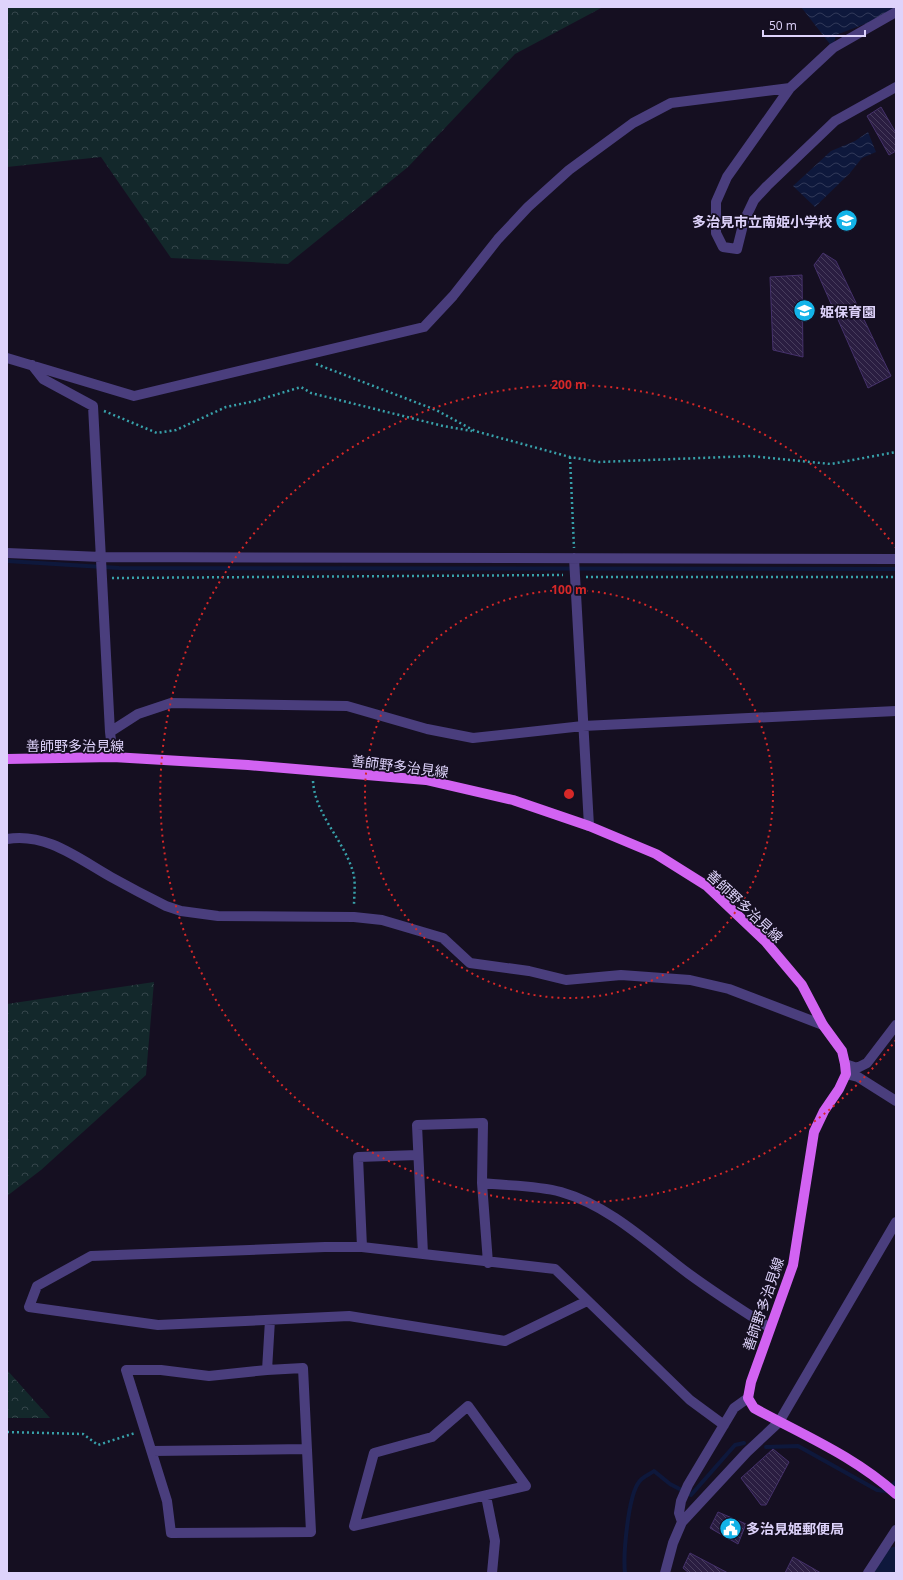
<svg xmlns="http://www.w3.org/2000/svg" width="903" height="1580" font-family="'Open Sans','Noto Sans JP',sans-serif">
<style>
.forest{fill:url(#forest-crowns)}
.water{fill:url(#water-waves)}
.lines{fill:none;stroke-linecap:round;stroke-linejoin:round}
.stream{stroke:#0e183c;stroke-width:4}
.river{stroke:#0e183c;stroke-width:25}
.building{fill:url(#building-back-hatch);stroke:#45316b}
.path{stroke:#38a1aa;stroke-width:2.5;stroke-dasharray:2 3;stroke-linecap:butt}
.minor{stroke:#4a3e7d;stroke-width:10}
.major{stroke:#d263f2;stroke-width:10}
.ring{fill:none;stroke:#d62828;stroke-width:2;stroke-dasharray:2 4}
.labels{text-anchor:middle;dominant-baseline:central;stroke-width:3.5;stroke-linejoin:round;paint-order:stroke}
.poi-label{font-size:14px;font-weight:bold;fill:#ded3fb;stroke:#150f21;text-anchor:start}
.street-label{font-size:14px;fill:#ded3fb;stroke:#150f21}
.centre{fill:#d62828;stroke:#150f21;stroke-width:2}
.ring-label{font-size:12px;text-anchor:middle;font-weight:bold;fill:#d62828;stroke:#150f21;stroke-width:3.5;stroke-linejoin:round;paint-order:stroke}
</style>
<defs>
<pattern id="forest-crowns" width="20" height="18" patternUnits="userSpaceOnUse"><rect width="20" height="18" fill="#13282b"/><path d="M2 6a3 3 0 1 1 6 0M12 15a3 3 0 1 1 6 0" fill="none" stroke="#35464b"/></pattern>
<pattern id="water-waves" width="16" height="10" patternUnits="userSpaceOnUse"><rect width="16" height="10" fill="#0e183c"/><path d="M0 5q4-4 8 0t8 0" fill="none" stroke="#313959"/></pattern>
<pattern id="building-back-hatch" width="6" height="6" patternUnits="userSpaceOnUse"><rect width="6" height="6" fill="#2a1d41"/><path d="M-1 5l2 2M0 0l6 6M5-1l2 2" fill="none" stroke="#483d5d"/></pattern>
</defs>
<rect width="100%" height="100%" fill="#150f21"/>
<!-- forest -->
<path class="forest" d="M7,7h596l-88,47 -107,113 -120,97 -117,-6 -70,-101 -94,10z
M154,982l-8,93 -105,95 -34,26v-192z
M7,1370l43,48h-43z"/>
<!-- water -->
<path class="water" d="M801,7h95v5l-60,23 -3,13z
M868,132l8,20 -14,6 -12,15 -35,34 -22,-21 38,-35 24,-10z"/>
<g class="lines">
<!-- stream -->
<path class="stream" d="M7,561l112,7 777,1
M766,1447l32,-1 79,44 9,1 10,-9
M625,1573c-2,-18 3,-77 14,-91 3,-5 11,-8 15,-11l16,13 21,11 44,-50 9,-2"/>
<!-- river -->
<path class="river" d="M887,1573l9,-14"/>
</g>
<!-- building -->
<path class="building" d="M881,107l15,26v18l-7,4 -22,-39z
M823,253l13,8 55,115 -23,12 -54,-123z
M802,275l1,82 -30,-7 -3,-73z
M773,1449l16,13 -23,43h-5l-20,-27z
M718,1512l28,12 -8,20 -28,-16z
M690,1553l38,20h-39l-6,-5z
M793,1557l28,16h-36z"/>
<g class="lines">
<!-- path -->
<path class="path" d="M316,364l120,46 39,21 95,26 29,5 152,-6 80,8 65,-12
M104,411l53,22 19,-3 50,-23 29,-6 46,-14 10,6 132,33 29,5
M570,457l4,91
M586,577h310
M112,578l451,-3
M313,781c2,34 31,59 40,91 3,10 1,24 1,34
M7,1432l76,2 15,11 37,-12"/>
<!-- minor -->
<path class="minor" d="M896,12l-63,36 -43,40 -63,89 -11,25v31l7,14 14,2 7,-28 10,-21 13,-14 68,-65 61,-34
M7,358l127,38 290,-69 29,-31 45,-57 30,-32 41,-37 64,-47 38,-20 119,-15
M32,365l11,14 50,27 17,326 3,25
M7,553l94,4 795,2
M574,558l15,268
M110,732l28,-18 33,-11 176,3 80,23 46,9 110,-12 313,-15
M7,839c39,-7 72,20 104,38 18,10 37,20 55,29l15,5 37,5 136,1 28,3 61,18 27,25 59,8 37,9 55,-5 69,5 39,9 94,36
M845,1064l12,4 10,-5 29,-38
M846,1074l12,3 38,24
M482,1183c26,3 54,2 79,9 49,14 88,52 128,82 26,19 54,37 81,54
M362,1247l-4,-90 60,-2
M423,1254l-6,-129 66,-2 -1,60 6,80
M587,1301l-82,40 -156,-25 -191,9 -129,-18 8,-21 54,-30 234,-9h37l193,22 135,131 34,25
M267,1370l36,-2 8,164 -140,1 -4,-32 -41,-131h35l48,6 58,-6 3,-50
M468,1406l58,80 -172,40 20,-73 58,-16z
M152,1451l155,-2
M486,1496l9,45 -3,32
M682,1522l-3,-9 2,-12 7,-16 46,-77 14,-10
M665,1573l8,-30 9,-21 65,-70 32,-30 117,-200
M868,1573l28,-43"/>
<!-- major -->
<path class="major" d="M7,759l106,-2 135,8 178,15 87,20 76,26 67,28 51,32 58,55 37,44 21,40 19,26 3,13 1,10 -7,15 -15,22 -10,21 -21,133 -42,117 -3,16 6,10c49,27 100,48 142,86"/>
</g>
<!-- distance rings -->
<g class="ring">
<circle cx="569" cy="794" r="204"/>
<path d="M896 1040A409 409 0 1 1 896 548"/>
</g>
<!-- icons -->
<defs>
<symbol id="school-disc" viewBox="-11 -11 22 22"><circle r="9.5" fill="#13b3e8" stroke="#150f21"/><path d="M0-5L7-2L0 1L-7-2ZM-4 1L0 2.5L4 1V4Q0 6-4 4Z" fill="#fff"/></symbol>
<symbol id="civic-disc" viewBox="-11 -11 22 22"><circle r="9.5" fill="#13b3e8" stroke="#150f21"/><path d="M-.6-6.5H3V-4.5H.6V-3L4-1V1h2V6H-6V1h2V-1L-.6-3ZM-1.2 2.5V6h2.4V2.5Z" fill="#fff"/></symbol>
</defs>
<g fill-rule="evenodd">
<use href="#school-disc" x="834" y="208" width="25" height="25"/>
<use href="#school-disc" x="792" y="298" width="25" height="25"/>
<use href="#civic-disc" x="718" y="1516" width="25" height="25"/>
</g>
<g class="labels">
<!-- poi labels -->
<g class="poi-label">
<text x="832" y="221" text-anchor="end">多治見市立南姫小学校</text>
<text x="820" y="311">姫保育園</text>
<text x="746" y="1528">多治見姫郵便局</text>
</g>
<!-- street labels -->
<g class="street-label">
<text x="75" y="745">善師野多治見線</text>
<text transform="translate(400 766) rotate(7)">善師野多治見線</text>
<text transform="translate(745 906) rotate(43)">善師野多治見線</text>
<text transform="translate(763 1304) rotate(-71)">善師野多治見線</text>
</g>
</g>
<circle cx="569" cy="794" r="6" class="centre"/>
<g class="ring-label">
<text x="569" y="389">200 m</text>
<text x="569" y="594">100 m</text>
</g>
<!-- border -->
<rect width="903" height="1580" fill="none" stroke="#ded3fb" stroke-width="16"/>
<!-- scale -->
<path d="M763 30v6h102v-6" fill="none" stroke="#ded3fb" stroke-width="2"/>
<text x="769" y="30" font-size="12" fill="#ded3fb" stroke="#150f21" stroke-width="3" paint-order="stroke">50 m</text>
</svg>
